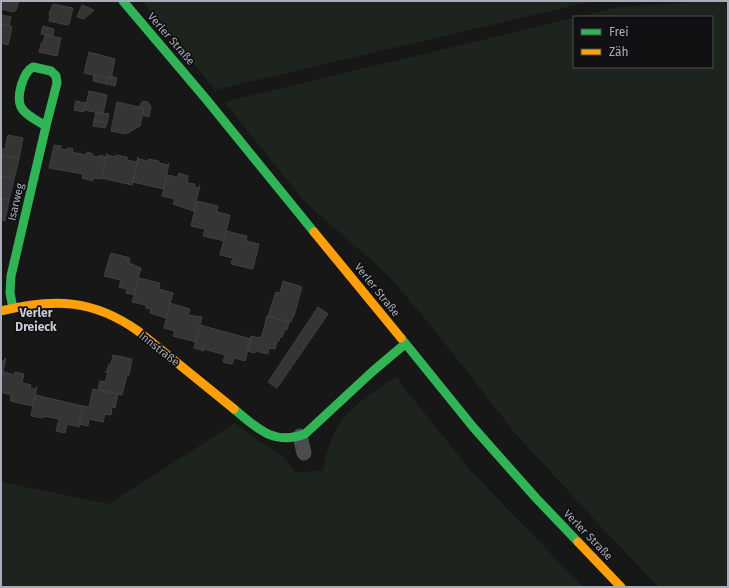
<svg xmlns="http://www.w3.org/2000/svg" width="729" height="588" font-family="'Fira Sans',sans-serif">
<style>
.green{fill:#1d241e}
.building{fill:#353536;stroke:#3f4043}
.lines{fill:none;stroke-linecap:round;stroke-linejoin:round}
.street{stroke:#4b4c50;stroke-width:15}
.fast{stroke:#30b455;stroke-width:9}
.slow{stroke:#ff9f0a;stroke-width:9}
.labels{text-anchor:middle;dominant-baseline:central;stroke-width:3.5;stroke-linejoin:round;paint-order:stroke}
.street-label{font-size:11px;fill:#a8adb8;stroke:#111113}
.neighbourhood-label{font-size:12px;font-weight:bold;fill:#c9ccd4;stroke:#111113}
</style>
<rect width="100%" height="100%" fill="#171717"/>
<!-- green -->
<path class="green" d="M142,1h451l-378,89z
M712,1h16v586h-69l-55,-57 -89,-97 -87,-111 -41,-48 -81,-71 -82,-101 350,-84v49h138v-50h-134l40,-10z
M397,377l5,8 69,86 112,116h-582v-105l108,22 126,-81 18,14 30,19 13,16 27,-1c7,-40 19,-58 53,-81 7,-4 14,-10 21,-13z"/>
<!-- building -->
<path class="building" d="M1,1h18l-3,9 -2,2 -13,-3z
M53,4l20,4 -4,16 -2,1 -18,-4 1,-5 -1,-2z
M82,5l12,5 -10,9 -7,-2z
M1,15l10,2 -2,9 -8,-2z
M1,24l11,3 -4,18 -7,-2z
M43,26l11,3 -1,7 -12,-2z
M45,35l16,3 -4,18 -18,-4 2,-8 2,-2z
M89,52l26,7 -4,20 -27,-6z
M94,75l13,3 -1,6 -13,-3z
M111,76l6,2 -2,8 -9,-2 1,-6 4,1z
M89,91l18,4 -4,19 -18,-4z
M76,101l10,2 -2,9 -10,-2z
M144,101l4,1 3,5 -2,10 -7,-2 2,-7 -4,-1 1,-4z
M117,102l27,6 -4,18 -14,8 -15,-3z
M96,112l13,2 -2,9 -13,-3z
M94,120l13,3 -2,5 -12,-2z
M8,135l15,3 -4,21 -18,-4v-6h4z
M54,145l7,1v3l6,1 1,-2 5,1 -1,3 14,3 1,-3 6,2v2l6,1 1,-2 6,2 -5,22 -8,-1v3l-11,-3 1,-4 -34,-6z
M107,153v2l8,2 1,-2 11,2v3l10,2 1,-2 -6,25 -31,-7z
M3,155l16,4 -5,20 -13,-3v-10z
M138,157v2l10,2v-2l11,2v2l9,2 1,-2 -5,26 -31,-7z
M179,173l9,3 -1,7 8,1 -1,3 5,1 1,-3 -6,26 -21,-7 2,-5 -13,-3 5,-21 11,2z
M1,176l13,3 -5,21 -8,-2z
M1,198l8,2 -4,21 -4,-1z
M197,201l21,5 -1,6 13,3 -6,26 -21,-5 2,-7 -14,-3z
M226,231l21,5 -1,5 13,3 -6,25 -22,-5 2,-6 -13,-3z
M111,253l19,5 -1,5 12,5 -7,27 -8,-2 1,-4 -8,-2 2,-7 -17,-4z
M139,278l21,5 -1,6 14,4 -7,25 -16,-5 1,-4 -5,-1v-3l-14,-3z
M283,281l19,6 -8,29h-1l-2,6 -23,-6 8,-24 4,1z
M170,303l20,6 -2,6 14,2 -6,25 -23,-6 2,-5 -11,-3z
M318,307l10,7 -51,74 -9,-6z
M267,316l22,6 -2,8 -2,-1 -3,8h-2l-1,4h-2l-2,8 -6,-1 -1,6 -13,-3v2l-8,-2 4,-15 8,2 3,-2z
M200,325l25,7v-1l1,1 25,7 -6,22 -11,-3 -2,6 -9,-2 2,-7 -21,-6v2l-10,-3z
M113,355l19,4 -3,16h-2l-5,20 -24,-5 2,-9 5,1 3,-10h-3l2,-1 2,-7h2z
M5,358l1,1 -5,20v-18h3z
M3,370l1,2 11,3v-3l9,2 -2,9 9,2 -1,3 6,1 1,-3 -4,20 -23,-5 1,-6 -10,-3v-12z
M93,389l25,5 -3,14 -3,-1 -1,8 -6,-1 -2,8 -14,-3 -1,7 -9,-2 4,-18 6,1z
M35,395l48,11 -4,21 -12,-3 -2,9 -9,-2 3,-12 -16,-3v2l-12,-2z"/>
<g class="lines">
<!-- street -->
<path class="street" d="M300,436l4,17"/>
<!-- fast -->
<path class="fast" d="M123,1l83,98 108,133
M13,308l-3,-15 1,-17 35,-150c-8,-5 -21,-11 -25,-19 -5,-10 2,-35 12,-40l18,4 5,5 1,7 -11,43
M401,338l72,89 63,71 42,44
M234,409c23,19 39,37 71,25l68,-63 32,-27"/>
<!-- slow -->
<path class="slow" d="M314,232l87,106
M1,311c52,-13 92,-12 137,20l96,78
M578,542l43,45"/>
</g>
<g class="labels">
<!-- street labels -->
<g class="street-label">
<text transform="translate(171 39) rotate(49)">Verler Straße</text>
<text transform="translate(16 202) rotate(-77)">Isarweg</text>
<text transform="translate(377 290) rotate(51)">Verler Straße</text>
<text transform="translate(159 349) rotate(38)">Innstraße</text>
<text transform="translate(588 535) rotate(46)">Verler Straße</text>
</g>
<!-- neighbourhood labels -->
<g class="neighbourhood-label">
<text x="36" y="313">Verler<tspan x="36" dy="14">Dreieck</tspan></text>
</g>
</g>
<!-- border -->
<rect width="729" height="588" fill="none" stroke="#a8adb8" stroke-width="4"/>
<!-- legend -->
<rect x="573" y="16" width="140" height="52" fill="#111113" stroke="#4d4f55"/>
<rect x="581" y="29" width="20" height="6" fill="#30b455" stroke="#4d4f55"/>
<text x="609" y="36" font-size="12" fill="#a8adb8">Frei</text>
<rect x="581" y="49" width="20" height="6" fill="#ff9f0a" stroke="#4d4f55"/>
<text x="609" y="56" font-size="12" fill="#a8adb8">Zäh</text>
</svg>
